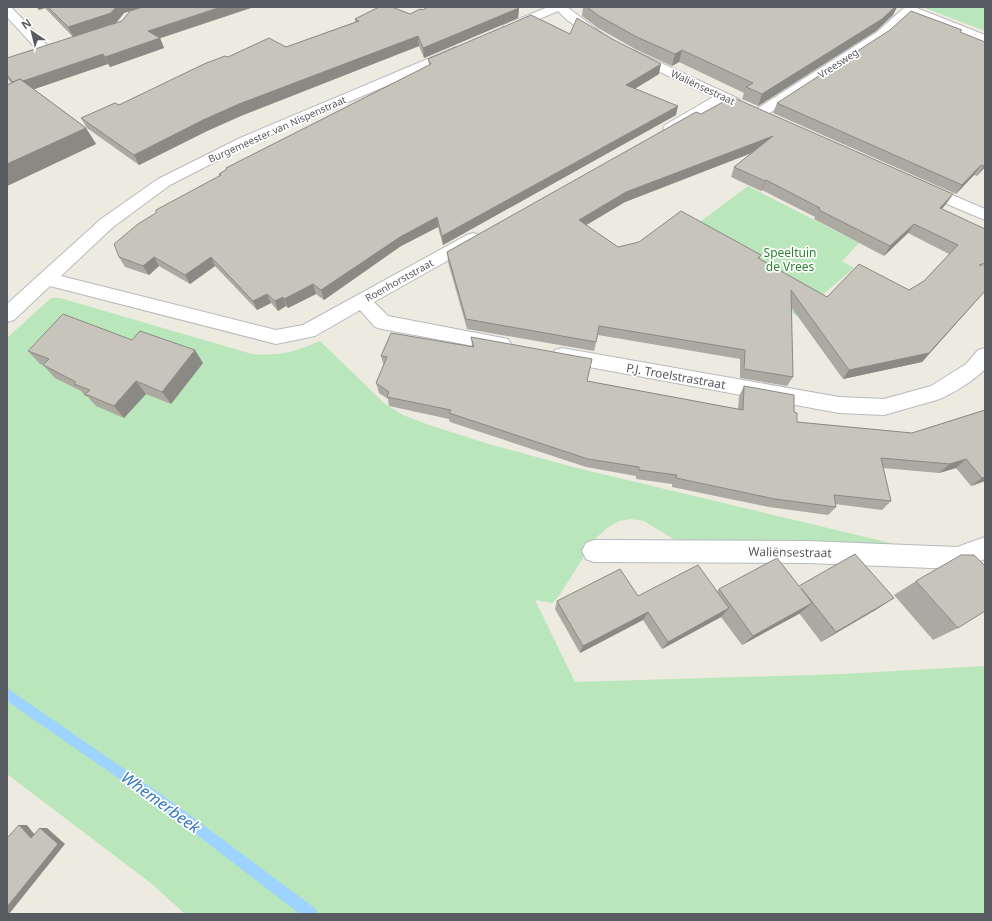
<svg xmlns="http://www.w3.org/2000/svg" width="992" height="921" font-family="'Noto Sans',sans-serif">
<style>
.green{fill:#b9e6ba}
.lines{fill:none;stroke-linecap:round;stroke-linejoin:round}
.stream{fill:#9dd3ff;fill-rule:evenodd}
.minor-casing{stroke:#b7babf;stroke-width:2}
.minor{fill:#fff;fill-rule:evenodd}
.wall{fill:#aba9a2;fill-rule:evenodd}
.shaded-wall{fill:#8b8984}
.building{fill:#c7c4bc;stroke:#8b8984;fill-rule:evenodd}
.labels{text-anchor:middle;dominant-baseline:central;stroke-width:3.5;stroke-linejoin:round;paint-order:stroke}
.far-street-label{font-size:10px;fill:#585c61;stroke:#fff}
.park-label{font-size:12px;fill:#2e8333;stroke:#fff}
.street-label{font-size:12px;fill:#585c61;stroke:#fff}
.near-water-label{font-size:16px;font-style:italic;fill:#3779c0;stroke:#fff}
</style>
<rect width="100%" height="100%" fill="#edeadf"/>
<!-- green -->
<path class="green" d="M925,7h60v24l-60,-23z
M748,186l111,57 -17,18 12,7 -57,48 -125,-73z
M51,298h9l192,56c29,2 42,-2 68,-13l65,63 18,11 26,10 63,20 85,23 330,79 -217,2 -46,-28 -13,-2 -12,2 -12,7 -11,10 -38,59 -6,6 -17,-3 40,82 268,-8 142,-8v248h-800l-33,-30 -145,-110v-436z"/>
<g class="lines">
<!-- stream -->
<path class="stream" d="M7,688l168,116 141,105 2,5h-18l-133,-102 -160,-111z"/>
<defs>
<path id="minor" d="M7,7h4l38,40 19,-6 5,1 1,3 -1,3 -26,8 -5,-1 -35,-38z
M548,7h19l40,30 -1,3h-10l-29,-20 -9,-9 -46,20h-8l-2,-3 2,-3z
M905,7h13l-1,1 68,27v8l-74,-29 -26,24 -120,78 -5,1 -5,-1 -2,-3 2,-3 122,-78z
M456,47l5,1 2,3 -2,3 -211,90 -80,41 -57,42 -52,49 215,54 27,-5 164,-90 6,-2 6,2 3,4 -3,4 -105,59 14,14 120,23 3,5 -3,5 -7,2 -119,-22 -7,-2 -15,-17 -45,26 -39,8 -226,-58 -36,34 -7,2v-18l94,-85 57,-40 82,-41z
M633,50l106,49 2,3 -2,3 -5,1 -10,-4 -49,29 -5,1 -5,-1 -2,-3 2,-3 48,-28 -85,-40 -2,-3 2,-3z
M922,182l63,27v11l-69,-29 -2,-4 2,-4z
M562,348l277,49 45,2 47,-13 35,-22 12,-14 7,-2v21c-10,11 -34,26 -48,31l-53,15 -45,-2 -277,-51 -7,-2 -3,-5 3,-5z
M985,537v22l-28,10 -150,-6 -213,-1 -8,-3 -4,-8 4,-8 8,-3 213,1 150,6z"/>
</defs>
<!-- minor casing -->
<use href="#minor" class="minor-casing"/>
<!-- minor -->
<use href="#minor" class="minor"/>
</g>
<!-- wall -->
<path class="wall" d="M36,7h106l-18,6 -8,10 -26,9 70,6 4,10 -54,19 -2,-3 -74,25 52,39 10,16 -89,42v-101l4,-2 -4,-5v-20l66,-21 -28,-29 -6,2z
M583,7h314l-4,8 -17,16 -118,75 -16,-7 2,-6 -65,-31 -7,4 -37,-17 -37,-21 -16,-12z
M519,8l-1,10 -94,40 -5,-12 -176,69 -36,16 -68,34 -52,-37 -6,-10 38,-13 109,-48 58,-10 69,-25v-3l55,-5 13,-4z
M961,33l24,9v125l-8,9 -3,-1 -18,19 -183,-81 4,-10z
M570,34l89,40 -24,15 41,26 -233,130 -5,-18 -37,19 -77,54 -8,-6 -28,14 -2,-2 -8,5 -7,-8 -14,7 -42,-44 -25,18 -31,-18 -10,9 -24,-8 -6,-10 101,-82 -1,-1 7,-4v-2l203,-103 -1,-6z
M701,114l252,80 -7,10 -4,5 43,82 -63,71 -79,17 -52,-72 2,70 -6,9 -47,-8v-19l-142,-24 -4,16 -127,-22 -19,-67 -1,-10zM752,153l-18,14 -3,10 30,14 1,-1 53,27 -1,2 70,37 24,-23 41,21 -25,27 -15,9 -82,7 -68,-38 2,-4 -143,-8 -32,-22 39,-23z
M471,337l116,44 151,28 1,-13 5,-10 50,26 3,10 115,11 73,-23v71l-14,5 -15,-18 -17,5 -56,-5 8,33 -9,9 -47,-6 1,3 -8,8 -59,-8 -97,-20v-3l-36,-5v-3l-50,-9 -136,-45 -1,-3 -60,-13 -1,-7 -9,-6 -3,-10 8,-17 -3,-10 91,-10z
M132,340l71,23 -32,41 -25,-10 -22,24 -28,-12 -8,-9 -3,-1 -4,-5 -26,-13 -12,-13 -3,-1 -12,-13z
M916,581l42,47 -25,12 -39,-45z
M799,586l95,12 -17,11 -56,33 -22,-29 -57,32 -21,-28 -59,32 -19,-29 -63,33 -25,-44 2,-8 160,-9 2,-3z"/>
<!-- shaded-wall -->
<path class="shaded-wall" d="M37,7h7l1,1 -6,2z
M116,7h26l-18,6 -8,10 -43,14 -5,-10z
M221,7h33l-102,34 -4,-10z
M895,7h2l-4,8 -17,16 -118,75 4,-12z
M519,8l-1,10 -94,40 -1,-10z
M418,36l1,10 -176,69 -36,16 -68,34 -5,-10 69,-35 36,-16z
M160,38l4,10 -54,19 -5,-10z
M682,50l-3,12 -7,4 3,-12z
M103,54l5,10 -88,30 -6,-10z
M661,64l-2,10 -35,21 2,-10z
M678,106l-2,9 -233,130 -1,-9z
M86,128l10,16 -89,42v-22z
M773,136l-4,10 -144,56 -47,28 1,-10 47,-28z
M981,165l-7,10 -18,19 6,-9z
M985,165v2l-8,9 7,-10z
M766,180l-4,10 -1,1 4,-10z
M953,194l-7,10 -12,13 6,-9z
M437,217l1,10 -37,19 -77,54 -3,-10 79,-53z
M914,224l-6,9 -24,23 6,-10z
M154,257l5,9 -10,9 -6,-9z
M211,257l4,9 -25,18 -5,-9z
M313,284l3,10 -28,14 -4,-9z
M985,291l-63,71 -79,17 6,-9z
M267,294l4,9 -14,7 -4,-9z
M283,297l3,9 -8,5 -3,-10z
M195,350l8,13 -32,41 -9,-12z
M136,381l10,13 -22,24 -10,-12z
M966,459l-10,9 -17,5 11,-9z
M985,477v4l-14,5 11,-8z
M894,598l-17,11 -56,33 15,-10z
M812,603l-13,11 -57,31 11,-9z
M729,608l-8,9 -59,32 6,-7z
M648,612l-5,8 -63,33 3,-7z
M19,825h8l11,14 -7,-1z
M40,828h7l18,16 -56,70h-2v-7z"/>
<!-- building -->
<path class="building" d="M48,7h68l-5,6 -43,14z
M143,7h78l-73,24 12,7 -55,19 -2,-3 -80,27 -3,-2 -7,3 -6,-7v-17l115,-37 8,-10z
M379,7h13l18,7 10,-5 3,1 5,-3h89l2,1 -96,40 -5,-12 -179,68 -36,16 -69,35 -53,-37 34,-15 4,2 85,-41 21,-8 3,1 41,-19 17,9 73,-26 -4,-2z
M587,7h308l-13,12 -120,75 -16,-7 7,-4 -71,-33 -7,4 -38,-17 -38,-21z
M911,11l51,19 -2,2 25,10v123l-1,1 -3,-1 -19,20 -185,-82 113,-73z
M531,15l39,19 7,-16 37,22 47,24 -35,21 52,21 -236,130 -5,-19 -37,20 -79,53 -8,-6 -29,15 -1,-2 -8,4 -8,-7 -14,7 -42,-44 -26,18 -31,-18 -11,9 -24,-9 -5,-13 24,-20 18,-11v-3l65,-35 -2,-1 8,-5 -1,-1 205,-104 -3,-5z
M20,79l66,49 -79,36v-79z
M732,97l221,97 -13,14 45,21v34l-6,2h6v26l-56,62 -80,17 -58,-80 2,87 -49,-8 1,-19 -146,-24 -3,16 -130,-23 -19,-67 249,-140 5,2zM773,136l-39,31 31,14 1,-1 54,28 -1,2 71,36 24,-22 44,21 -34,36 -15,9 -50,-26 -32,33 -69,-39 3,-3 -80,-44 -42,31 -21,5 -39,-27 47,-28z
M63,314l69,26 8,-9 55,19 -33,42 -26,-11 -22,25 -29,-12 5,-4 -16,-6 2,-2 -33,-17 6,-6 -21,-8z
M391,333l83,14 -3,-10 121,22 -5,22 156,29 1,-24 50,9v17l3,1v9l115,11 73,-23v67l-3,1 -16,-19 -16,5 -69,-6 10,43 -57,-6 2,12 -61,-8 -99,-21 1,-3 -38,-5v-3l-51,-8 -139,-46 2,-3 -64,-13 2,-5 -13,-9 11,-26 -6,-1z
M855,554l39,44 -58,34 -35,-44 11,15 -59,33 -34,-47 58,-31 22,28z
M961,555h13l11,11v45l-27,17 -42,-47z
M698,565l31,43 -61,34 -20,-30 -65,34 -26,-45 63,-32 18,27z
M19,825l12,13 9,-10 18,16 -51,63v-69z"/>
<g class="labels">
<!-- far-street labels -->
<g class="far-street-label">
<text transform="translate(838 63) rotate(-33)">Vreesweg</text>
<text transform="translate(703 87) rotate(25)">Waliënsestraat</text>
<text transform="translate(277 129) rotate(-24)">Burgemeester van Nispenstraat</text>
<text transform="translate(399 280) rotate(-29)">Roenhorststraat</text>
</g>
<!-- park labels -->
<g class="park-label">
<text x="790" y="252">Speeltuin<tspan x="790" dy="14">de Vrees</tspan></text>
</g>
<!-- street labels -->
<g class="street-label">
<text transform="translate(676 376) rotate(10)">P.J. Troelstrastraat</text>
<text transform="translate(790 552) rotate(1)">Waliënsestraat</text>
</g>
<!-- near-water labels -->
<g class="near-water-label">
<text transform="translate(161 802) rotate(36)">Whemerbeek</text>
</g>
</g>
<!-- border -->
<rect width="992" height="921" fill="none" stroke="#585c61" stroke-width="16"/>
<!-- north arrow -->
<g transform="translate(32 32) rotate(325)" stroke="#ffffff" stroke-width="3" paint-order="stroke">
<path d="M0-3L7 15L0 10L-7 15Z" fill="#585c61"/>
<text y="-6" font-size="11" font-weight="bold" text-anchor="middle" fill="#585c61">N</text>
</g>
</svg>
